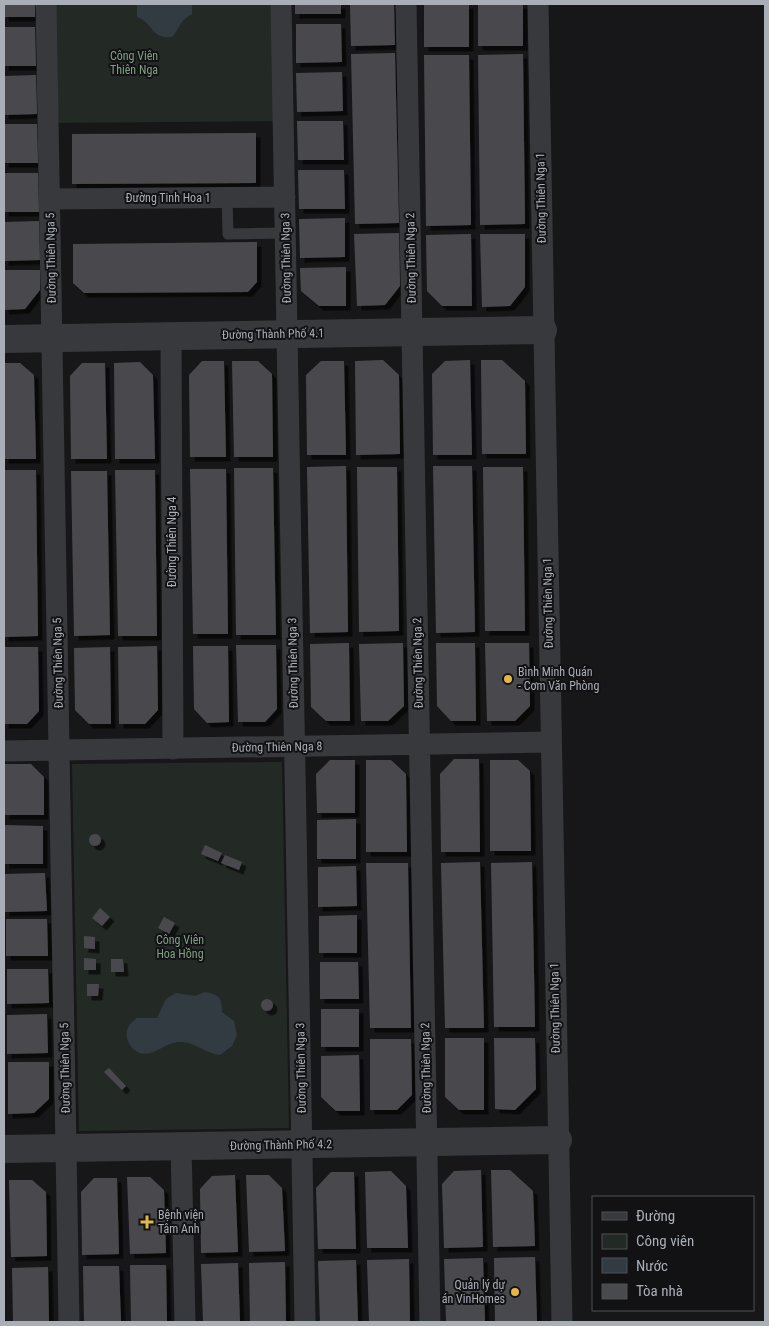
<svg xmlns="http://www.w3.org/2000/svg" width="769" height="1326" font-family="'Roboto Condensed',sans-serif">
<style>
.green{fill:#232a25}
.water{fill:#333b42}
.building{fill:#494a4e;filter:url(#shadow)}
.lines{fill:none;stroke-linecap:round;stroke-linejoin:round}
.service{stroke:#38393d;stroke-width:11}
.minor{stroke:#38393d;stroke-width:21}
.tertiary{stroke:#38393d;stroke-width:28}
.poi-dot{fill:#e1b747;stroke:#121214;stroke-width:2}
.labels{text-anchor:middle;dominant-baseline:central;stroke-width:4;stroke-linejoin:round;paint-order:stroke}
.park-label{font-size:12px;fill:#83a087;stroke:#121214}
.street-label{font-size:12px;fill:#aaaeb7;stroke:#121214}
.poi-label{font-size:12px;fill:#aaaeb7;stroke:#121214;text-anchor:start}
</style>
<defs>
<filter id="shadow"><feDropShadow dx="4.5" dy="4.5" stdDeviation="0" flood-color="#0009"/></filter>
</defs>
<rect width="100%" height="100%" fill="#171719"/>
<!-- green -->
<path class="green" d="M46,4h235l3,117 -235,2z
M282,762l7,366 -210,3 -7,-367z"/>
<!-- water -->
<path class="water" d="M137,4h55v10c-12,6 -11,13 -20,23 -22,2 -18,-14 -35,-20z
M205,992c14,3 17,5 17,20l12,9 3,14 -5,11 -12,9c-15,-2 -24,-12 -37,-13 -14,-1 -22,8 -33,11 -15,5 -29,-14 -21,-27 1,-3 6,-6 8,-8h20l9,-19 10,-6 19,3z"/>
<!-- building -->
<path class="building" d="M4,4h31v13h-31z
M295,4h46v10h-46z
M350,4h44l1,41 -44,1z
M424,4h45v43h-45z
M478,4h45v42h-45z
M296,24h45l1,38 -46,1z
M4,27h31l1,39h-32z
M395,53l4,170 -44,1 -4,-170z
M523,54l2,170 -45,1 -2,-170z
M424,55h45l2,170 -45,1z
M342,72l1,39 -46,1 -1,-39z
M36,75l1,39 -33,1v-39z
M297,121h46l1,39h-46z
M4,124h33l1,39h-34z
M256,133v50l-184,1v-50z
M298,170h46l1,39h-46z
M4,173h34l1,39h-35z
M345,218v39l-45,1 -1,-39z
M39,221l1,39 -36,1v-39z
M399,233l1,53 -15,19 -28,1 -3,-72z
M471,234l1,72h-30l-15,-15 -1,-56z
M480,234h45v53l-15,19 -28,1z
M257,242v40l-9,10 -164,1 -11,-10v-39z
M346,267v39h-27l-18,-15 -1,-23z
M4,270h36v20l-15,19 -21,1z
M383,360l16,15 1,79 -44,1 -1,-94z
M470,360l2,95h-39l-1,-81 13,-13z
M481,360h21l23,21 1,73h-44z
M202,361h22l2,96h-36l-1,-82z
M232,361h26l14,13 1,83h-39z
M321,361h23l2,94h-39l-1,-80z
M140,362l13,13 2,84h-40l-1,-96z
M4,363h16l14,12 2,84h-32z
M82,363h23l2,96h-36l-1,-83z
M346,466l2,166 -38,1 -3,-166z
M433,466h39l3,166 -39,1z
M357,467h40l2,164 -40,1z
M483,467h40l2,164h-40z
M234,468h39l3,167h-40z
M190,469h36l2,165h-35z
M4,470h32l2,166 -34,1z
M115,470h40l2,166h-39z
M71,471h36l3,164 -36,1z
M349,643l1,78h-24l-15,-14 -1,-63z
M403,643l1,63 -16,15h-27l-2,-77z
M436,643h39l1,78h-25l-14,-15z
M485,643h44l1,63 -15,15h-28z
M236,645h40l1,64 -12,13h-27z
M157,646l1,64 -13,14h-26l-1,-77z
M193,646h35l1,76 -22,1 -13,-14z
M4,647h34l1,64 -12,13h-23z
M110,647l1,77h-22l-14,-14 -1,-62z
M454,759h25l1,93h-39l-1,-78z
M330,760h25v53h-38l-1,-39z
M366,760h25l15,14 1,78h-41z
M490,760h28l12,11 1,80h-41z
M5,764h26l13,13v38h-39z
M356,819v40h-39v-39z
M4,825l39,1v38h-38z
M89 840a6 6 0 1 1 12 0a6 6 0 1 1-12 0Z
M205,845l17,8 -4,8 -17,-7z
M225,855l17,7 -3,8 -18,-7z
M480,862l4,166h-39l-4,-165z
M532,862l3,165h-41l-3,-164z
M366,863h42l3,165h-41z
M356,866l1,40 -39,1v-40z
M45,873l2,38 -42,1 -1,-38z
M100,908l10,9 -8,9 -10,-8z
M357,915v38h-38v-37z
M164,917l11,6 -6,11 -11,-6z
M6,919h41l1,37h-42z
M84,936l11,1v12l-11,-1z
M84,958l12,1v11h-12z
M111,959h12l1,13h-13z
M320,962h38l1,37h-39z
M7,969h41l1,34 -42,1z
M87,984h12l-1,12h-11z
M261 1005a6 6 0 1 1 12 0a6 6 0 1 1-12 0Z
M321,1009h38v38h-38z
M47,1014l1,39 -41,1v-39z
M445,1038h39v72h-25l-14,-13z
M494,1038h41l1,51 -21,21 -20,-1z
M370,1039h41l1,56 -15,15h-27z
M359,1055l1,56h-24l-15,-14v-41z
M8,1062h41v37l-15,14 -26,1z
M109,1068l17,18 -4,4 -18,-18z
M481,1170l2,77 -39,1 -2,-64 12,-13z
M491,1170h19l23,21 2,55 -42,1z
M391,1171l15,15 2,62h-41l-2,-76z
M331,1172h23l2,77h-38l-2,-61z
M235,1175l3,77 -37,1 -1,-64 12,-13z
M246,1175h23l13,13 3,63 -36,1z
M127,1177h23l14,13 2,63 -36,1z
M94,1178h23l2,76 -37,1 -1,-63z
M9,1180h23l14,12 1,64 -36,1z
M535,1257l2,65h-42l-1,-64z
M483,1258l2,64h-39l-2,-63z
M409,1259l1,63h-41l-2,-62z
M356,1260l2,62h-38l-2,-61z
M285,1262l1,60h-36l-1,-59z
M238,1263l2,59h-37l-2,-58z
M130,1265h36l1,57h-36z
M83,1266h36l2,56h-37z
M48,1267l1,55h-36l-1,-54z"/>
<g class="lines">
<!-- service -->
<path class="service" d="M227,198l1,36 58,-1"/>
<!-- minor -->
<path class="minor" d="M46,4l23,1318
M281,4l24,1318
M406,4l24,1318
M538,4l24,1318
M50,199l235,-2
M171,336l2,413
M4,751l546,-9
M181,1146l4,176"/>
<!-- tertiary -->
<path class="tertiary" d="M4,339l539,-9
M4,1149l554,-9"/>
</g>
<!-- markers -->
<g class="poi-dot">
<circle cx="508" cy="679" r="5"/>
<path d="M144.5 1214.5h5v5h5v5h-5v5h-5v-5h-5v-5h5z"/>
<circle cx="515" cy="1292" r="5"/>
</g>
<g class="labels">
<!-- park labels -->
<g class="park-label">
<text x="134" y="56">Công Viên<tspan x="134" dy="14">Thiên Nga</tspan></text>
<text x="180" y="940">Công Viên<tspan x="180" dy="14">Hoa Hồng</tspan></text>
</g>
<!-- street labels -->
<g class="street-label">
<text x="168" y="198">Đường Tinh Hoa 1</text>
<text transform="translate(541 198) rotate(-91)">Đường Thiên Nga 1</text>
<text transform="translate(51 258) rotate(-91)">Đường Thiên Nga 5</text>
<text transform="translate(286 258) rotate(-91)">Đường Thiên Nga 3</text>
<text transform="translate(411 258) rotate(-91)">Đường Thiên Nga 2</text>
<text transform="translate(273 334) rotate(-1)">Đường Thành Phố 4.1</text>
<text transform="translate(172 542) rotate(-90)">Đường Thiên Nga 4</text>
<text transform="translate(548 603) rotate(-91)">Đường Thiên Nga 1</text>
<text transform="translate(58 663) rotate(-91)">Đường Thiên Nga 5</text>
<text transform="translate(293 663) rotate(-91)">Đường Thiên Nga 3</text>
<text transform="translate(418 663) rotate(-91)">Đường Thiên Nga 2</text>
<text transform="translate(277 747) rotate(-1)">Đường Thiên Nga 8</text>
<text transform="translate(555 1008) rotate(-91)">Đường Thiên Nga 1</text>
<text transform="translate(65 1068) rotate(-91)">Đường Thiên Nga 5</text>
<text transform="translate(301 1068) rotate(-91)">Đường Thiên Nga 3</text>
<text transform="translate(426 1068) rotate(-91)">Đường Thiên Nga 2</text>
<text transform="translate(281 1145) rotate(-1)">Đường Thành Phố 4.2</text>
</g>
<!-- poi labels -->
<g class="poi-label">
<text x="518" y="672">Bình Minh Quán<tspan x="518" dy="14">- Cơm Văn Phòng</tspan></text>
<text x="158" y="1215">Bệnh viện<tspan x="158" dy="14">Tâm Anh</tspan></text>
<text x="505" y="1285" text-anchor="end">Quản lý dự<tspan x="505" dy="14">án VinHomes</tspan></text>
</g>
</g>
<!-- border -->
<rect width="769" height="1326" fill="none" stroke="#aaaeb7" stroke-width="10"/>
<!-- legend -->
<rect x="592" y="1196" width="162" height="115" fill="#121214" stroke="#4f5055"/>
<rect x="602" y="1212" width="25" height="8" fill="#38393d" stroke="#4f5055"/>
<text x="636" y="1221" font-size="15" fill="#aaaeb7">Đường</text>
<rect x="602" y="1234" width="25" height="15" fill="#232a25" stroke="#4f5055"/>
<text x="636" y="1246" font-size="15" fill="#aaaeb7">Công viên</text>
<rect x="602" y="1258" width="25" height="15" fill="#333b42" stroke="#4f5055"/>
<text x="636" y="1271" font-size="15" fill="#aaaeb7">Nước</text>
<rect x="602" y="1284" width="25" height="15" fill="#494a4e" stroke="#4f5055"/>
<text x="636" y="1296" font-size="15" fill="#aaaeb7">Tòa nhà</text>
</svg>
